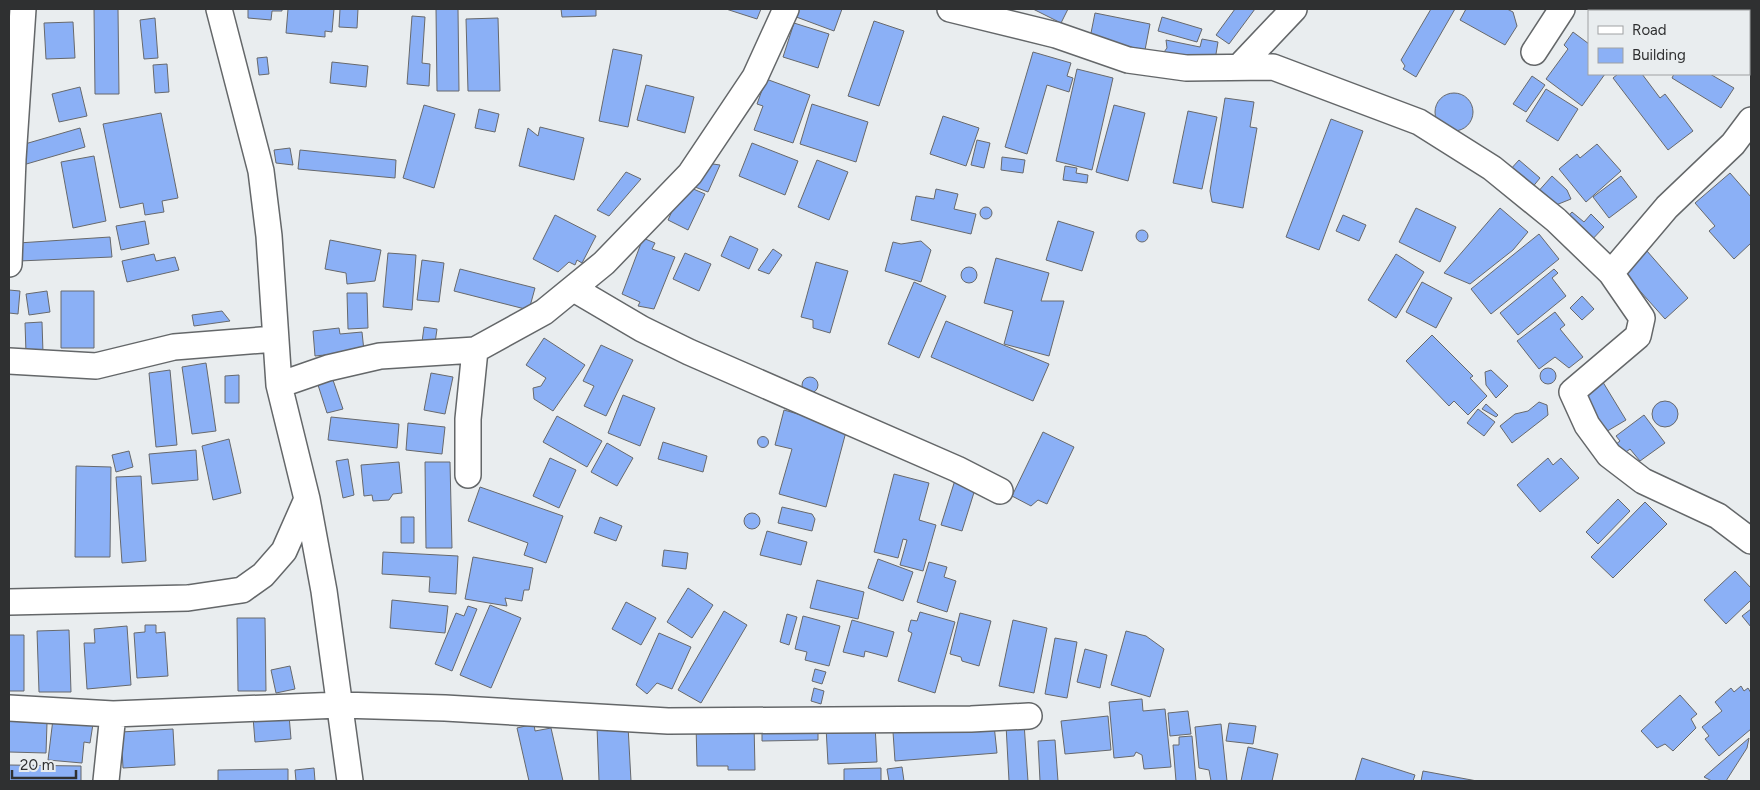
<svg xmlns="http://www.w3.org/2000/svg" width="1760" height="790" font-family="Figtree,sans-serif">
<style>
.building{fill:#8bb0f6;stroke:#67696c}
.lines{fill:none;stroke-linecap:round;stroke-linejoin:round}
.minor-casing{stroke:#646769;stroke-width:28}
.minor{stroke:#fff;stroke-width:25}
</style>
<rect width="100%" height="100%" fill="#e9edef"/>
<!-- building -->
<path class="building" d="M94,9h24l1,85h-24z
M248,9h34v2h-10l-1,9 -23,-2z
M288,9h46l-2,23 -7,-1v6l-39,-4z
M340,9h18l-1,19 -18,-1z
M436,9h22l1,82h-22z
M561,9h35v7l-34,1z
M726,9h35l-4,10z
M793,9h49l-8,22 -43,-16z
M1033,9h35l-7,14z
M1235,9h20l-26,35 -13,-9z
M1431,9h24l-39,68 -13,-8 2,-3 -4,-6z
M1466,9h41l6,3 4,14 -12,19 -45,-25z
M1607,9h36l4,2h-42z
M1668,9h57l4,2h-63z
M1095,13l55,11 -5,26 -55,-12z
M412,16l13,1 -3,46 8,1 -1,22 -22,-2z
M1162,17l40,12 -5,13 -39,-11z
M155,18l3,40 -14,1 -4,-39z
M498,18l2,73h-32l-2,-72z
M874,21l30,10 -25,75 -31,-10z
M73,22l2,36 -29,1 -2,-36z
M794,23l35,11 -11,34 -35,-11z
M1749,23l2,2v41l-2,4z
M1573,32l16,12v30h16l-23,32 -36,-27 22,-30 -4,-4z
M1202,39l16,3 -4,24 -53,-10 6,-8 -1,-8 34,7z
M613,49l29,6 -14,72 -29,-6z
M1033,52l38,11 -4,13 6,2 -4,14 -22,-7 -20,69 -22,-7z
M267,57l2,17 -10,1 -2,-17z
M332,62l36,4 -2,21 -36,-4z
M167,64l2,28 -14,1 -2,-28z
M1077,69l36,9 -21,92 -36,-9z
M1618,74h24l18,24 5,-4 28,37 -25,19 -55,-72z
M1674,74h36l24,14 -13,20 -49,-30z
M1532,76l13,9 -19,27 -13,-8z
M766,79l44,16 -17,48 -39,-13 9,-24 -6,-2z
M646,85l48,12 -9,36 -48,-13z
M80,87l7,29 -28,6 -7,-28z
M1546,89l32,20 -20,32 -32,-20z
M1435 112a19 19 0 1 1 38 0a19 19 0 1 1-38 0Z
M1225,98l29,4 -4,25 7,1 -14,80 -31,-6 -2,-11z
M812,104l56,18 -12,40 -56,-18z
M424,105l31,9 -21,74 -31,-10z
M1114,105l31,8 -17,68 -32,-9z
M479,109l20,5 -4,18 -20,-4z
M1188,111l29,6 -15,72 -29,-6z
M161,113l17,85 -16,3 2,11 -19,3 -2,-12 -23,5 -17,-84z
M943,116l36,12 -13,38 -36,-12z
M1331,119l32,12 -44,119 -33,-13z
M540,127l44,11 -10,42 -55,-14 9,-38 10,8z
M80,128l5,19 -62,18 -5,-19z
M977,140l13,3 -6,25 -13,-3z
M752,143l46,18 -13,34 -46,-19z
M1597,144l24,27 -35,31 -27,-33 18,-15 3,4z
M290,148l3,17 -17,-2 -2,-13z
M300,150l96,10 -1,18 -97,-9z
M94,156l12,65 -33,7 -12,-66z
M1002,157l23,3 -2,13 -22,-3z
M817,160l31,12 -19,48 -31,-13z
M1519,160l21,18 -9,11 -22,-18z
M706,163l14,2 -12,27 -13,-5z
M1065,166l12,2 -1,5 12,2 -1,8 -24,-3z
M626,172l15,7 -32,37 -12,-6z
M1730,173l21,24v46l-17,16 -25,-28 6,-5 -20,-23z
M1552,176l15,14 4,9 -20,8 -15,-13z
M1621,176l16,21 -28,21 -16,-21z
M684,185l21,9 -17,36 -20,-10z
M936,189l22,5 -4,15 22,5 -5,20 -60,-14 5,-24 18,3z
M980 213a6 6 0 1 1 12 0a6 6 0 1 1-12 0Z
M1416,208l40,19 -16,35 -41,-20z
M1500,208l28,24 -15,18 -43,34 -26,-11z
M1572,212l12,10 7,-8 13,13 -16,17 -24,-23z
M555,215l41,21 -14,27 -5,-3 -2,5 -6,-3 -11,10 -25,-13z
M1343,215l23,10 -7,16 -23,-10z
M145,221l4,23 -28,6 -5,-24z
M1058,221l36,11 -12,39 -36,-11z
M1136 236a6 6 0 1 1 12 0a6 6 0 1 1-12 0Z
M1539,234l20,25 -68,55 -20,-25z
M730,236l28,13 -9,20 -28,-13z
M110,237l2,20 -93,4 -1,-18z
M643,238l12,5 -3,6 23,8 -21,52 -16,-3 2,-4 -18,-8z
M330,240l51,10 -6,31 -28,3 -1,-11 -21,-4z
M921,241l10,9 -10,32 -36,-11 8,-29 8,2z
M773,249l9,6 -13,19 -11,-4z
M1647,251l41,47 -23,21 -42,-47z
M388,253l28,2 -4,55 -29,-3z
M685,253l26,11 -12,27 -26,-12z
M154,254l2,7 19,-4 4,13 -52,12 -5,-21z
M1396,254l28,18 -28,46 -28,-18z
M996,258l53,15 -8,28h23l-15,55 -45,-12 9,-33 -29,-8z
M422,260l22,3 -5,39 -22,-2z
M816,262l32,9 -18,62 -17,-5v-8l-12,-3z
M961 275a8 8 0 1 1 16 0a8 8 0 1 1-16 0Z
M460,269l75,19 -6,22 -75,-19z
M1554,269l4,4 -6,5 14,18 -48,39 -18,-22z
M914,282l32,14 -27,62 -31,-14z
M1422,282l30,16 -16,30 -30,-16z
M9,290l11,1 -2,23 -9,-1z
M47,291l3,21 -21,3 -3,-21z
M61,291h33v57h-33z
M347,293h20l1,35 -20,1z
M1582,296l12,13 -12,11 -12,-12z
M222,311l8,10 -36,5 -2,-11z
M1555,312l10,13 -5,4 23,28 -14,11 -14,-11 -16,12 -22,-28z
M946,321l103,43 -16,37 -102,-44z
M42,322l1,31h-17l-1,-30z
M424,327l13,2 -2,14 -13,-1z
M339,328l1,6 22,-2 2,19 -49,5 -2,-25z
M1432,335l41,41 -3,2 17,18 -19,19 -14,-14 -5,5 -43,-45z
M544,338l41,27 -32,46 -19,-12 -1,-11 8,-2 5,-8 -20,-13z
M601,345l32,15 -27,56 -22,-10 10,-20 -11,-5z
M206,363l10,68 -24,3 -10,-67z
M1540 376a8 8 0 1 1 16 0a8 8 0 1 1-16 0Z
M170,370l7,75 -21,2 -7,-74z
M1491,370l17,16 -12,12 -10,-13 -1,-13z
M431,373l22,4 -8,37 -21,-4z
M239,375v28h-14v-27z
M802 385a8 8 0 1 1 16 0a8 8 0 1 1-16 0Z
M1601,379l25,41 -22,13 -25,-41z
M333,380l10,29 -16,4 -9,-28z
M623,395l32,13 -15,38 -32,-13z
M1652 414a13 13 0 1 1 26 0a13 13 0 1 1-26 0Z
M1539,402l8,3 1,10 -36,28 -12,-17 15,-12 13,-3z
M1486,404l12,11 -2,2 -14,-8z
M1478,409l17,13 -11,14 -17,-13z
M784,410l63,18 -21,79 -47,-13 13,-45 -17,-4z
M1644,415l21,28 -25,18 -10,-12 -8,6 -7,-10 5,-4 -4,-5z
M557,416l45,25 -15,26 -44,-25z
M331,417l68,7 -2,24 -69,-8z
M408,423l37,4 -3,27 -36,-4z
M1043,432l31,15 -27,57 -9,-4 -7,6 -19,-10z
M757.5 442a5.5 5.5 0 1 1 11 0a5.5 5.5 0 1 1-11 0Z
M229,439l12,54 -28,7 -11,-54z
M663,442l44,14 -4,16 -45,-13z
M607,443l26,15 -16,28 -26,-14z
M196,450l2,30 -46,4 -3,-30z
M129,451l4,16 -17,5 -4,-17z
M550,458l26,12 -17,38 -26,-12z
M1548,458l5,7 8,-7 18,20 -39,34 -23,-27z
M348,459l6,36 -11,3 -7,-37z
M399,462l3,31 -9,1 -4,6 -16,1 -1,-6 -8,1 -3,-31z
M425,462h25l2,86h-26z
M76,466l35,1 -1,90h-35z
M894,474l35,9 -10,37 17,5 -13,46 -23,-6 7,-25 -4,-1 -5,19 -24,-6z
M141,476l5,85 -24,2 -6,-86z
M955,480l21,6 -14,45 -21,-6z
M480,487l83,29 -17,47 -22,-8 4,-12 -60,-22z
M1618,499l12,12 -32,33 -12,-12z
M1645,502l22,22 -54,54 -22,-21z
M782,507l30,7 3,5 -3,12 -34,-8z
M744 521a8 8 0 1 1 16 0a8 8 0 1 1-16 0Z
M401,517h13v26h-13z
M600,517l22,9 -6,15 -22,-8z
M767,531l40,11 -6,23 -41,-10z
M664,550l24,3 -2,16 -24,-3z
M383,552l75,4 -2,38 -27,-2 1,-15 -48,-3z
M473,557l60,11 -4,22h-5l-2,11 -17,-3 2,8 -42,-7z
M878,559l35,13 -10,29 -35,-13z
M929,562l18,5 -3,10 12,4 -9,31 -30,-10z
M1735,571l16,17v12l-25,24 -22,-24z
M817,580l47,12 -6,27 -48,-11z
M688,588l25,17 -21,33 -25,-16z
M392,600l56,6 -3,27 -55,-5z
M626,602l30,16 -15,27 -29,-16z
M490,605l31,13 -30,70 -31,-13z
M468,606l9,3 -25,62 -17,-7 21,-51 8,3z
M1751,609v18l-9,-11z
M724,611l23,14 -46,78 -23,-13z
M920,612l35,10 -20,71 -37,-12 14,-48 -4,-2 3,-11 6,1z
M960,613l31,8 -12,45 -17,-5 -1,-4 -11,-3z
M787,614l10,3 -8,28 -9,-3z
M803,616l37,10 -11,40 -24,-6 2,-8 -12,-3z
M237,618h28l1,73h-28z
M852,620l42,12 -7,25 -22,-6 -1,6 -21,-5z
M1013,620l34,8 -13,65 -35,-7z
M145,625h11v8l9,-1 3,44 -31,2 -3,-45 11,-1z
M127,626l4,59 -44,4 -3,-46h11l-1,-14z
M69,630l2,62h-32l-2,-61z
M1126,631l20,5 18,13 -14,48 -39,-12z
M659,633l32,14 -19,42 -15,-6 -10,11 -11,-9z
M9,635h15v56h-15z
M1055,638l22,4 -10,56 -22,-4z
M1085,649l22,6 -7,33 -23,-6z
M290,666l5,23 -19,4 -5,-23z
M815,669l11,3 -4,12 -10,-3z
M1741,686l3,5 4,-3 3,5v36l-32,27 -14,-17 4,-3 -7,-9 20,-16 -7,-9 16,-14 3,4z
M814,688l10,3 -3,13 -10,-3z
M1680,695l17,19 -6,5 5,9 -23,23 -8,-7 -8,4 -16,-17z
M1142,699l1,12 22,-2 6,58 -27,2 -2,-14 -6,-3 -2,4 -20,2 -5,-56z
M1188,711l3,23 -21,2 -2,-23z
M289,715l2,24 -36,3 -2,-25z
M1108,716l3,34 -46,4 -4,-33z
M53,719l40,5 -3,19 -6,-1 -2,21 -34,-3z
M9,721l38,2 -1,30 -37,-1z
M754,723l1,47h-27v-4h-31l-1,-42z
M1024,723l4,58h-19l-3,-56z
M1229,723l27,3 -3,18 -27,-3z
M534,724l1,7 16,-3 12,53h-34l-12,-53z
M1221,724l6,57h-16l-2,-11 -10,-2 -4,-41z
M818,725v15l-56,1v-15z
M875,725l2,37 -49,2 -2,-37z
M994,725l3,28 -102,8 -2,-29z
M628,726l3,55h-32l-2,-54z
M173,729l2,36 -52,3 -2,-36z
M1192,736l4,45h-20l-3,-36h6v-8z
M1749,738l-2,10 -21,33h-14l-8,-4z
M1055,740l3,41h-18l-2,-40z
M1248,747l30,7 -6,27h-31z
M1362,758l53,17 -2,6h-58z
M9,765l72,1v15h-72z
M902,767l2,14h-15l-2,-12z
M314,768l1,13h-19l-1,-11z
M881,768v13h-37v-12z
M288,769v12h-70v-11z
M1423,771l54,10h-56z"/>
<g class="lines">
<defs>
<path id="minor" d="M219,9l42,162 8,65 10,149 28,114 17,92 26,190
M950,9l106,26 72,25 58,8 87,-1 146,55 73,46 64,52 55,53 31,45 -4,18 -66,56 15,33 22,30 34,26 75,35 33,25
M1534,52l28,-43
M1239,67l55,-58
M9,264l4,-105 10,-150
M1611,273l56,-66 66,-63 18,-24
M574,289l68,40 47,23 268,117 43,22
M9,361l87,5 78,-19 101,-8
M279,385l49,-17 52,-12 95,-6 69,-38 60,-49 86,-89 65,-97 31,-68
M468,475v-56l7,-69
M9,602l179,-4 54,-8 21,-15 21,-24 23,-52
M9,708l104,6 227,-9 105,3 223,13 303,-2 58,-3
M106,781l7,-67"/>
</defs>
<!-- minor casing -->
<use href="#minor" class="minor-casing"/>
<!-- minor -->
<use href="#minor" class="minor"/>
</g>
<!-- border -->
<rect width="1760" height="790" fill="none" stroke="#2f3031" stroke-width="20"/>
<!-- legend -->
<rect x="1588" y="10" width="162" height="65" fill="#e9edef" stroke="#9fa1a3"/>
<rect x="1598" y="26" width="25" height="8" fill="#ffffff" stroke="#9fa1a3"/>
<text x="1632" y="35" font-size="15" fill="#2f3031">Road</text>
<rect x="1598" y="48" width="25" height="15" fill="#8bb0f6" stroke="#9fa1a3"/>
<text x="1632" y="60" font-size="15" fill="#2f3031">Building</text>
<!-- scale -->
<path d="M12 770v8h64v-8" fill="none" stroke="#2f3031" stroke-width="2.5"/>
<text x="20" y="770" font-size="15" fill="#2f3031" stroke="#e9edef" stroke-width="4" paint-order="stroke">20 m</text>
</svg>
